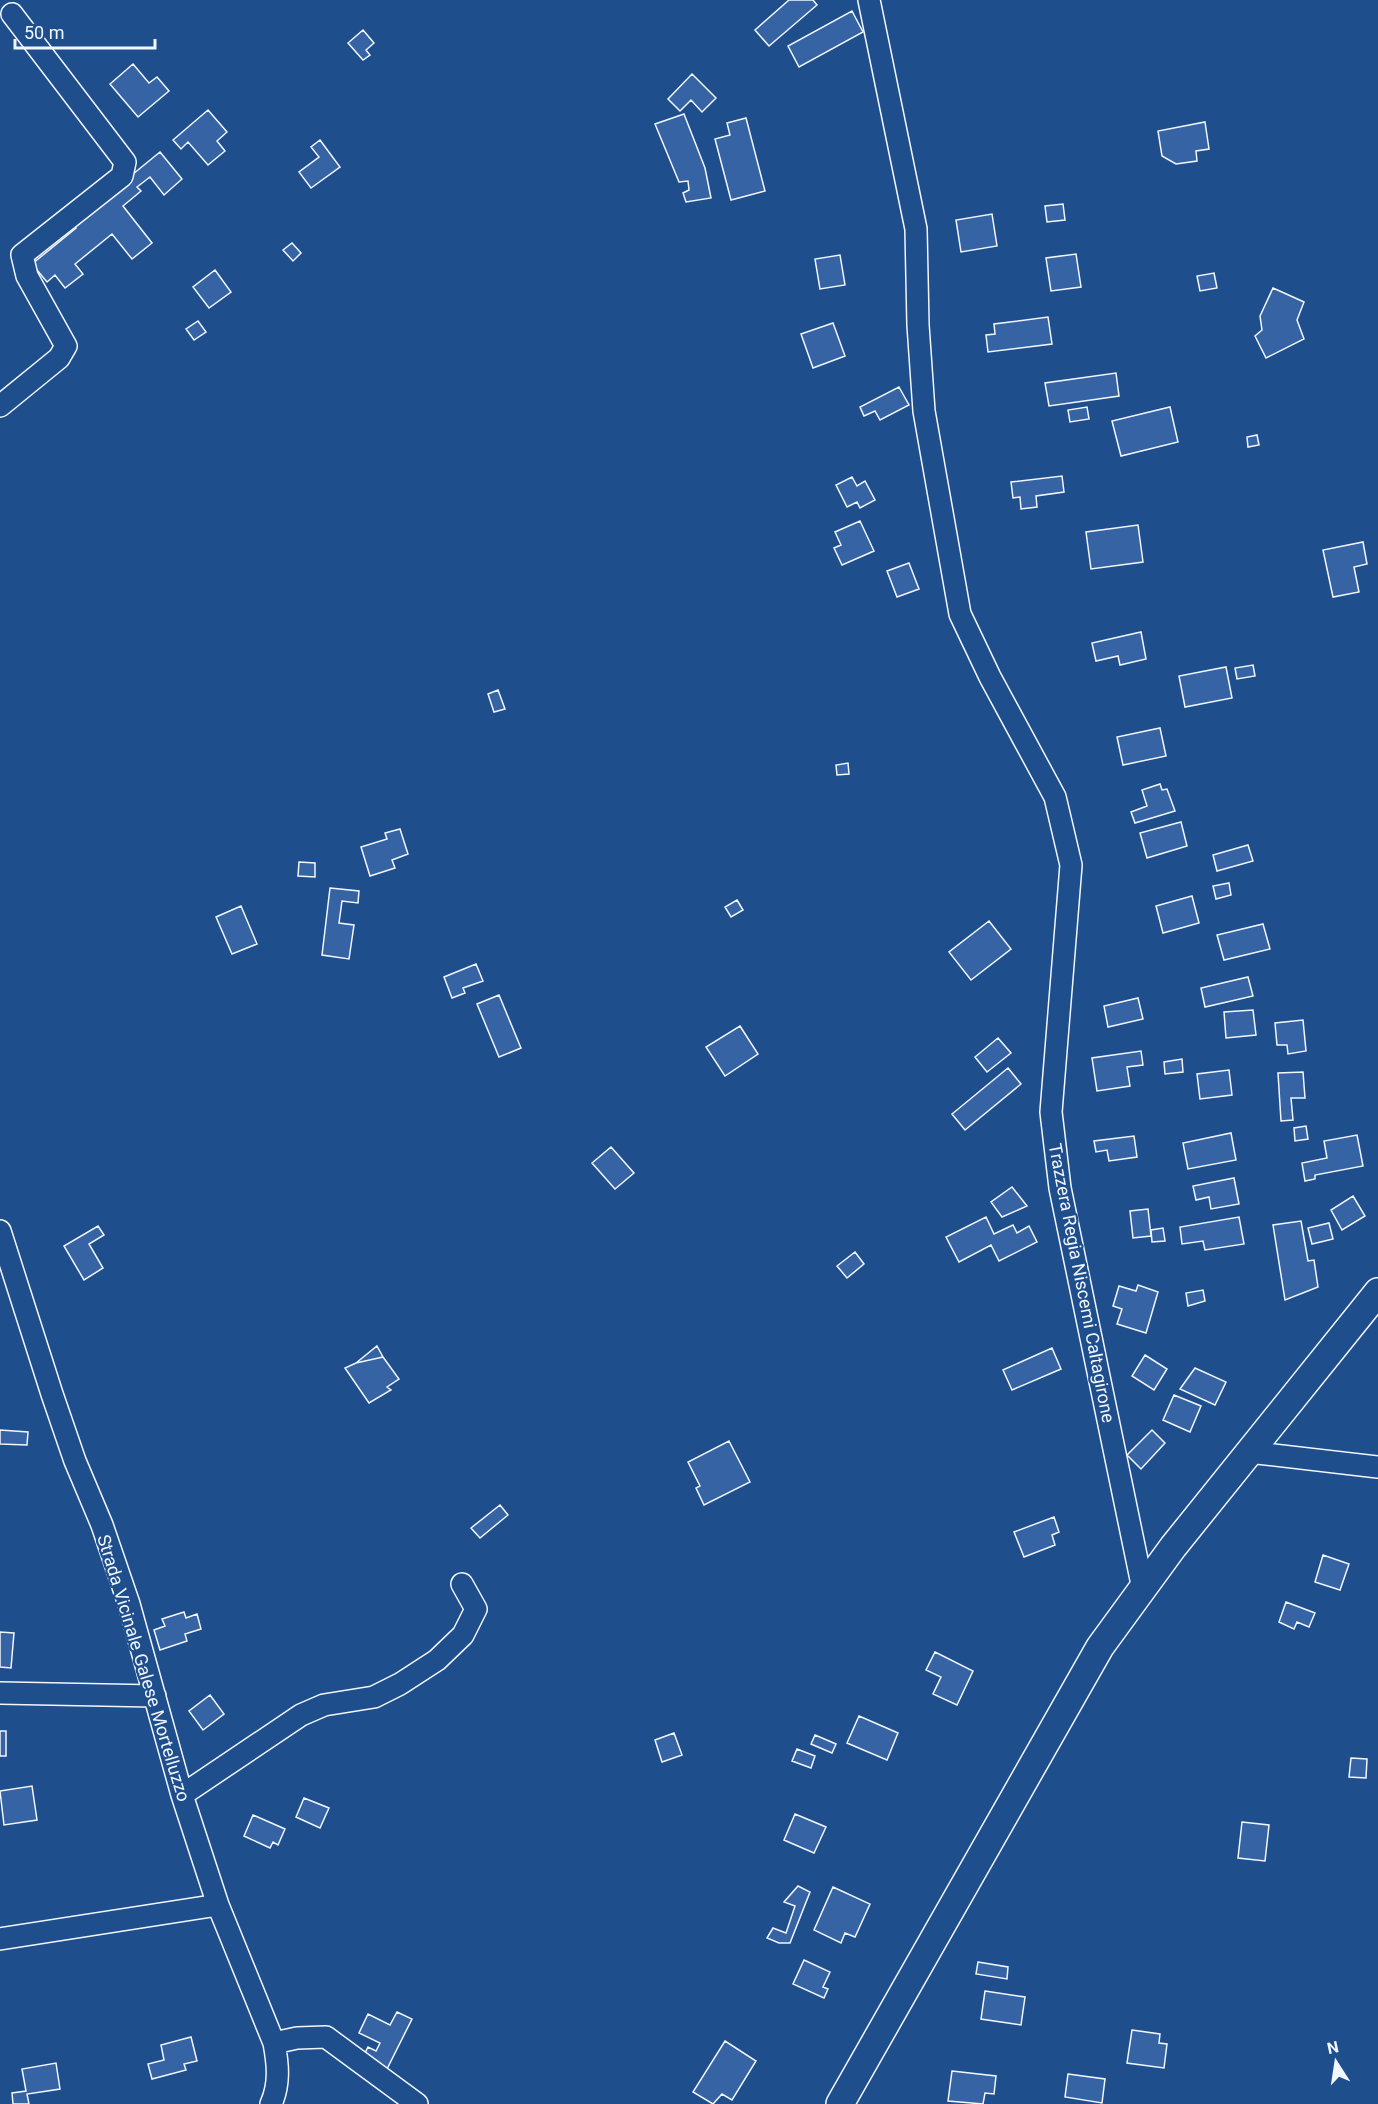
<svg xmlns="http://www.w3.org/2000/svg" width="1378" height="2104" font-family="Roboto,sans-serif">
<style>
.building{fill:#3563a3;stroke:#f2f6ff;stroke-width:1.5}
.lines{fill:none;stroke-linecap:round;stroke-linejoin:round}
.minor-casing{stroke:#f2f6ff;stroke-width:24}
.major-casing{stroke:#f2f6ff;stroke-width:30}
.minor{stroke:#1f4e8c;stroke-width:21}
.major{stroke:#1f4e8c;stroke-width:27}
.labels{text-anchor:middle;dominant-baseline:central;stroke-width:4.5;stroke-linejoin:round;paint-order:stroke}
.street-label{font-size:18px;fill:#f2f6ff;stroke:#1f4e8c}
</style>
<rect width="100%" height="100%" fill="#1f4e8c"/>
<!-- building -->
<path class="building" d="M789,0h24l4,5 -48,41 -14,-16z
M852,11l11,21 -64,35 -11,-21z
M363,30l11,13 -8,7 4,5 -7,5 -15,-17z
M133,64l16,19 8,-6 12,14 -31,26 -28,-33z
M692,74l24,24 -14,14 -11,-12 -11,11 -12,-12z
M208,110l19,22 -10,9 8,10 -17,14 -20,-23 -7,7 -8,-9z
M684,114l21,54 6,30 -25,4 -3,-9 6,-3 -1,-9 -9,1 -24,-58z
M746,118l19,73 -34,9 -16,-61 15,-4 -3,-12z
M1205,122l4,27 -13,2 1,10 -21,3 -14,-8 -4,-25z
M320,140l20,27 -29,21 -12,-16 20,-15 -8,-10z
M160,152l22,27 -18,16 -14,-18 -13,10 4,4 -18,15 29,37 -20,16 -20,-25 -37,30 8,10 -18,14 -10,-13 -8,7 -15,-18 44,-36 -3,-5z
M1063,204l2,16 -18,2 -2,-16z
M992,214l5,32 -36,6 -5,-32z
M292,243l9,10 -8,8 -10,-11z
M1076,254l5,33 -30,4 -5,-33z
M840,255l5,30 -25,4 -5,-30z
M215,270l16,22 -22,16 -16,-21z
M1214,273l3,15 -17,3 -3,-15z
M1273,288l31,14 -7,18 7,19 -38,19 -11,-22 7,-6 -2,-14z
M1048,317l4,27 -64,8 -2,-17 9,-1 -1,-10z
M198,321l8,11 -12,8 -8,-11z
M833,323l12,33 -32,12 -12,-34z
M1116,373l3,23 -70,10 -4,-23z
M899,387l10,18 -29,15 -5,-9 -11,5 -4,-9z
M1087,407l2,12 -19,3 -2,-12z
M1170,407l8,35 -57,14 -9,-35z
M1257,435l2,10 -11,2 -1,-10z
M1062,476l2,16 -28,4 1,11 -16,2 -1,-12 -7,1 -2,-16z
M852,477l5,9 8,-5 10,19 -15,8 -3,-6 -10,5 -11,-22z
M860,521l14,30 -32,14 -8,-17 7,-3 -6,-13z
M1138,525l5,37 -52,7 -5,-37z
M1363,542l4,22 -13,3 5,25 -26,5 -10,-47z
M909,563l10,26 -22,8 -10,-26z
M1141,632l5,27 -26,6 -2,-9 -22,5 -4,-18z
M1253,665l2,11 -18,3 -2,-11z
M1226,667l6,31 -47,9 -6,-31z
M498,690l7,19 -11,3 -6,-18z
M1160,728l6,28 -43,9 -6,-28z
M848,763l1,11 -12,1 -1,-10z
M1160,784l2,6 5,-1 8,22 -40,12 -4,-11 16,-6 -5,-16z
M1181,822l6,24 -40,12 -7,-25z
M400,829l8,25 -16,6 3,8 -25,8 -9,-29 26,-8 -2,-6z
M1248,845l5,16 -36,10 -4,-16z
M299,862l16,1v14l-17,-1z
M1229,883l2,12 -15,4 -3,-13z
M330,888l29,3 -1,12 -16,-2 -3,22 15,2 -5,34 -27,-4z
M1192,896l7,27 -36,10 -7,-27z
M737,900l6,10 -12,7 -6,-10z
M241,906l16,38 -25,10 -16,-37z
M989,921l22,28 -40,31 -22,-28z
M1263,924l7,25 -46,11 -7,-25z
M476,964l7,17 -20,7 2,5 -13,5 -8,-21z
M1248,977l5,19 -48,11 -4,-19z
M499,995l22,53 -22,9 -22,-53z
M1138,998l5,21 -35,8 -4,-21z
M1253,1010l3,25 -30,3 -2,-26z
M1303,1020l3,31 -18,3 -1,-9h-10l-2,-22z
M740,1026l18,28 -33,22 -19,-29z
M998,1038l13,15 -24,19 -12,-15z
M1141,1051l2,14 -16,2 3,19 -33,5 -5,-33z
M1182,1059l1,13 -18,2 -1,-12z
M1008,1068l13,16 -56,46 -13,-16z
M1229,1070l3,25 -32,4 -3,-25z
M1303,1072l2,26h-14l2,22 -12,1 -3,-48z
M1306,1126l2,13 -13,2 -1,-13z
M1231,1133l5,27 -48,9 -5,-26z
M1357,1135l6,31 -48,9v4l-10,2 -3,-18 25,-5 -3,-17z
M1134,1136l3,21 -28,4 -2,-11 -11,2 -2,-11z
M611,1147l23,26 -19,16 -23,-26z
M1234,1178l5,26 -28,5 -2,-12 -13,3 -3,-14z
M1012,1187l15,19 -25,11 -11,-15z
M1353,1196l12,20 -23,14 -11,-20z
M1148,1209l3,27 -18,2 -3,-27z
M986,1217l8,17 19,-9 4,8 12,-7 8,16 -38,19 -8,-16 -32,17 -13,-25z
M1239,1217l5,27 -39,6 -2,-9 -21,3 -2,-17z
M1301,1221l7,40 6,-1 4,27 -33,13 -12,-75z
M1329,1223l4,16 -21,5 -4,-16z
M98,1226l6,9 -15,9 14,24 -19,12 -20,-34z
M1163,1228l2,13 -13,1 -1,-12z
M855,1252l9,12 -17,14 -10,-12z
M1138,1285l20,7 -12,41 -29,-9 5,-15 -9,-3 6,-20 17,5z
M1203,1290l2,11 -17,5 -2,-13z
M377,1346l6,11 -27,6z
M1052,1348l9,21 -49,21 -9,-20z
M1145,1355l22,14 -13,21 -22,-14z
M383,1357l16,22 -12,8 4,3 -22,13 -24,-35 11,-5z
M1195,1368l31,14 -11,23 -35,-16z
M1174,1395l27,11 -11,26 -27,-12z
M0,1430l28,2 -1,13 -27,-1z
M1152,1430l13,13 -24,26 -14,-14z
M729,1441l21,41 -46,23 -8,-17 4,-2 -12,-24z
M500,1505l8,10 -28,23 -9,-10z
M1054,1517l5,15 -7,3 3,10 -31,12 -10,-25z
M1323,1555l26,9 -9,26 -25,-8z
M1286,1602l29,11 -6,14 -12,-5 -3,7 -15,-7z
M184,1612l2,6 11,-4 4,15 -16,5 2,7 -27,9 -6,-20 11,-4 -3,-7z
M0,1632l14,1 -3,35 -11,-1z
M935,1652l38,19 -16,34 -24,-11 8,-17 -15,-7z
M210,1695l14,19 -21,16 -14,-19z
M859,1716l39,17 -11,27 -40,-17z
M0,1731h6v25h-6z
M674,1733l8,22 -20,7 -7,-22z
M815,1735l21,9 -4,9 -21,-9z
M797,1749l18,7 -4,12 -19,-7z
M1351,1758l16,1 -1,19 -17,-1z
M32,1786l5,34 -33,5 -4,-34z
M304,1798l25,10 -9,20 -24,-11z
M795,1814l31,13 -12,26 -30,-13z
M253,1815l32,14 -7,16 -5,-3 -3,6 -26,-12z
M1242,1822l27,3 -4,36 -27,-3z
M798,1886l12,6 -20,51h-11l-12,-5 6,-10 13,5 9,-27 -11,-4z
M833,1887l37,17 -15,33 -10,-4 -4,10 -27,-13z
M804,1960l26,12 -7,15 5,2 -4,9 -31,-14z
M978,1962l30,5 -1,12 -31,-5z
M985,1991l40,6 -4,28 -40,-6z
M397,2012l15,7 -25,50 -24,-12 5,-10 8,4 4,-8 -21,-10 9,-19 22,11z
M1132,2030l28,4 -1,9 8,1 -3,24 -37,-5z
M191,2037l6,24 -13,3 2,6 -34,9 -4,-15 16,-4 -3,-15z
M725,2041l31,20 -24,39 -10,-6 -9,10 -20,-12z
M56,2063l4,26 -33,5 2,10h-16l-1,-11 14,-2 -4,-22z
M952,2071l44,5 -2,18 -9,-1 -2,11 -35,-3z
M1068,2074l37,5 -3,24 -37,-6z"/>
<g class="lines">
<defs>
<path id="minor" d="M869,0l47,229 2,96 6,86 36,203 30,63 65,120 16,68 -20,247 9,76 83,401
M0,406l59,-48 7,-12 -39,-70 -5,-21 100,-79 3,-14 -113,-148
M0,1231l52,163 23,67 27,64 27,79 53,191 36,110 56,138c4,21 6,41 -3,61
M1248,1452l130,15
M0,1693l155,3
M182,1795l119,-80 23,-10 50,-8 26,-13 37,-24 26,-25 13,-26 -14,-25
M0,1939l218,-34
M274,2043l23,-5 29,-1 91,67"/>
<path id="major" d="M840,2104l260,-457 73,-100 205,-255"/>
</defs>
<!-- minor casing -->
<use href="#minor" class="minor-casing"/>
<!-- major casing -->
<use href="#major" class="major-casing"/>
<!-- minor -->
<use href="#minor" class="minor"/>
<!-- major -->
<use href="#major" class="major"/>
</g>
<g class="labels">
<!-- street labels -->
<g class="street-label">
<text transform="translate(1082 1283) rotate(79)">Trazzera Regia Niscemi Caltagirone</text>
<text transform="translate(144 1668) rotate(73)">Strada Vicinale Galese Mortelluzzo</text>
</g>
</g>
<!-- north arrow -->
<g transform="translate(1336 2062) rotate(348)" stroke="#1f4e8c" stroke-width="4.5" paint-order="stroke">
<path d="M0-4.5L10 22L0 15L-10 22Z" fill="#f2f6ff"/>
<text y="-9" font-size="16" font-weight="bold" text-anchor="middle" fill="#f2f6ff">N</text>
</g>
<!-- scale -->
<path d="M15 39v9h140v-9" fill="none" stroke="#f2f6ff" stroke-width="3"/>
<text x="24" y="39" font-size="18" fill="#f2f6ff" stroke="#1f4e8c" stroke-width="4.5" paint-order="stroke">50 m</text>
</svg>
